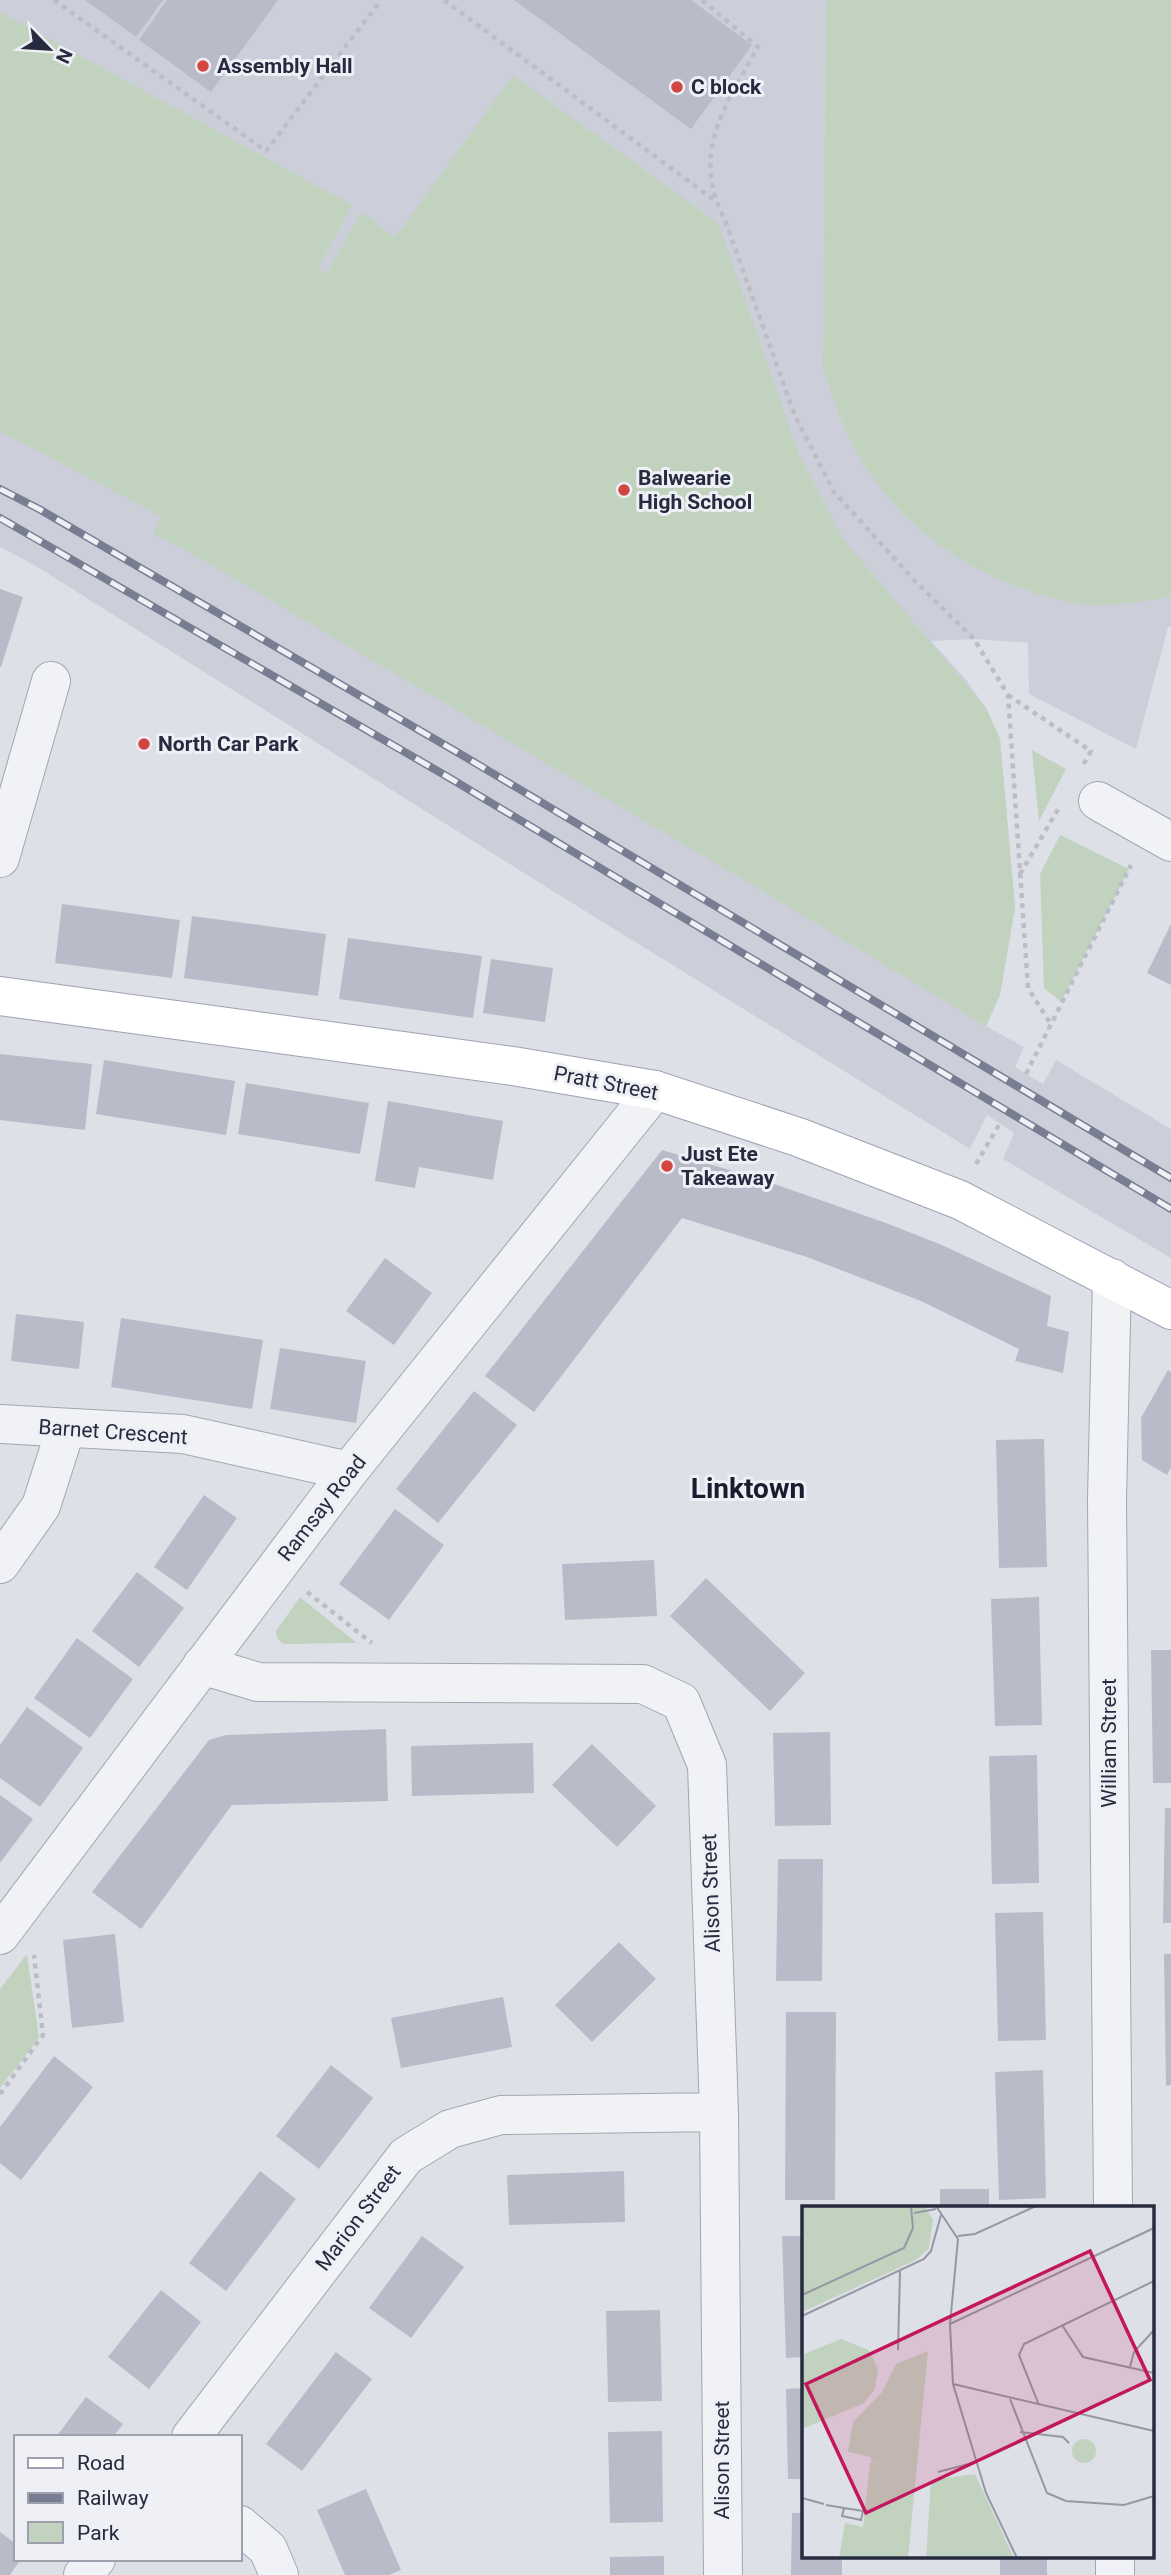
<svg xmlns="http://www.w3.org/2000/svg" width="1171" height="2575" font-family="Roboto,sans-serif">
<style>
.built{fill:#cccfda}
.green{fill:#c1d2bf}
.building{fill:#b9bbc8}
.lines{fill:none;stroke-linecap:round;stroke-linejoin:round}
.minor-casing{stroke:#a3a6b2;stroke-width:40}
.major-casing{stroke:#9ea2b4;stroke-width:40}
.path{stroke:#bcbec6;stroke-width:4.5;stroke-dasharray:5 5;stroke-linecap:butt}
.minor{stroke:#f1f2f6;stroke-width:38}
.major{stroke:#fff;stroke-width:38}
.rail-casing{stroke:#787d92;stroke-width:8}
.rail{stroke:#eef0f6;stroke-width:5;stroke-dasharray:16;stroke-linecap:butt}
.poi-dot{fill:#d14640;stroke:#eef0f6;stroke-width:2.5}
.labels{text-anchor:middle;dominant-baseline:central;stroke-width:6;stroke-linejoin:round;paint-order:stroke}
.poi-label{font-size:21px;font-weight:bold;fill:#272b3f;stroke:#eef0f6;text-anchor:start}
.street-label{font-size:21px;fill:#272b3f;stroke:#eef0f6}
.district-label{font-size:28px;font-weight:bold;fill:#1a1d30;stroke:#eef0f6}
.inset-road{fill:none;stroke:#9598a4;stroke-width:2}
.view{fill:#c2185b;fill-opacity:0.15;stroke:#c2185b;stroke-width:3.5}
.inset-edge{fill:none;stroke:#272b3f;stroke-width:3.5}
</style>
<rect width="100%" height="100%" fill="#dee0e8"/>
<!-- built -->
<path class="built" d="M0,0h1171v626l-3,1 -32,122 -107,-55 -1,-51 -54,-4 -43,2 36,40 19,27 14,31 15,168 -15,88 -14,31 38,21 -9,20 28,17 13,-24 115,69v129l-168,-99 11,-26 -27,-18 -17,34 -435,-269 -501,-315 -34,-18z"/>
<!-- green -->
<path class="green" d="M826,0h345v597c-30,5 -65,11 -95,6 -88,-15 -173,-70 -218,-148 -16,-28 -25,-58 -35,-88z
M0,12l352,193 -34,64 8,5 36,-62 33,26 118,-163 205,148 81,231 44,85 143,169 14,31 15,168 -15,88 -14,31 -215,-130 -582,-344 -36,-18 8,-18 -161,-85z
M1032,750l34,19 -27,52z
M1060,835l69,34 -68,133 -17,-14 -4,-114z
M300,1597l57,46 -74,1 -6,-6 -1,-7z
M27,1954l12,84 -39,50v-99z"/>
<!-- building -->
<path class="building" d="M85,0h78l-27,37z
M167,0h111l-67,92 -72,-52z
M514,0h177l61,45 -61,84z
M0,589l23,8 -22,70h-1z
M62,904l118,16 -8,58 -117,-15z
M192,916l134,18 -8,62 -134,-18z
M1171,924v61l-24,-12z
M348,938l134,18 -9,62 -134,-19z
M491,959l62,9 -8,54 -62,-9z
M0,1054l92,10 -7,66 -85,-10z
M104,1060l131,21 -9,54 -130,-21z
M246,1083l123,20 -9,51 -122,-20z
M388,1101l115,20 -10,59 -74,-13 -4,21 -40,-7z
M662,1150l101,30 123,43 56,22 109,51 -4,30 22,6 -6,41 -48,-12 4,-12 -98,-48 -114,-44 -125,-39 -148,194 -49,-36z
M385,1258l47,35 -38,52 -48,-34z
M16,1314l68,8 -5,47 -68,-8z
M121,1318l142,22 -11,69 -141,-22z
M280,1348l86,13 -10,62 -86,-14z
M1168,1370l3,2v95l-4,8 -25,-15 -1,-42z
M474,1391l43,34 -79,98 -42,-34z
M1044,1439l3,128 -48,1 -3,-128z
M204,1495l33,23 -50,72 -33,-23z
M395,1509l49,36 -55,75 -50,-36z
M654,1560l3,56 -92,4 -3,-56z
M137,1572l47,36 -45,59 -47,-36z
M706,1578l99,95 -35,38 -100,-95z
M1039,1597l3,128 -47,1 -4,-127z
M77,1638l56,41 -43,59 -56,-40z
M1151,1650h20v133h-18z
M27,1707l56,41 -43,59 -40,-29v-33z
M386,1729l2,72 -156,4 -91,124 -49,-37 117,-152 17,-5z
M830,1732l1,93 -56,1 -2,-93z
M533,1743l1,50 -122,3 -1,-50z
M592,1744l64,62 -39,41 -65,-62z
M1037,1755l2,128 -47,1 -3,-128z
M0,1795l33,24 -33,44z
M1165,1808h6v115h-8z
M778,1859h45l-1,122h-46z
M1043,1912l3,128 -48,1 -3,-128z
M115,1934l9,88 -52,6 -9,-88z
M619,1942l37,37 -64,63 -37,-37z
M1164,1954h7v131l-5,1z
M503,1997l9,50 -111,21 -10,-50z
M786,2012h50l-1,188h-50z
M54,2056l39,31 -72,93 -21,-17v-36z
M331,2065l42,33 -54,71 -43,-33z
M1043,2070l3,128 -47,2 -4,-128z
M260,2171l36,28 -70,92 -37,-28z
M624,2171l1,51 -116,3 -2,-50z
M940,2189h49v19h-49z
M422,2236l42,31 -53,71 -42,-30z
M782,2236h22v121l-18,1z
M161,2290l40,32 -52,67 -41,-32z
M660,2310l2,91 -54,1 -2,-91z
M336,2352l36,27 -70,92 -36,-27z
M804,2388v91h-16l-2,-90z
M86,2397l37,27 -10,13h-57z
M662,2431l1,91 -53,1 -2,-91z
M366,2489l35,81 -12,5h-44l-28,-65z
M792,2513h12v43h38v19h-51z
M0,2532l16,12v15h5l-11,16h-10z
M664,2556v19h-54v-18z
M1000,2556h47v19h-47z"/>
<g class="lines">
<defs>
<path id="minor" d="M1098,801l73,41
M0,858l51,-177
M1112,1278l-5,221 6,709
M0,1424l183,10 166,37
M0,1564l41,-58 25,-78
M202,1665l56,17 385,2 38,18 26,63 12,347 4,463
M0,1935l349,-464 306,-381
M191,2437l215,-281 44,-27 51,-14 218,-3
M240,2525l28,24 11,26
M1115,2556v19
M83,2575l13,-16"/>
<path id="major" d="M0,996l513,70 142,24 143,47 162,63 211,110"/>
</defs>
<!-- minor casing -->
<use href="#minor" class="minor-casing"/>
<!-- major casing -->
<use href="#major" class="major-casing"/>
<!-- path -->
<path class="path" d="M54,0l212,151 115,-151
M444,0l270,200
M702,0l56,47c-33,59 -68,106 -33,173l70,196 39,76 79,87 61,60 34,56 20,293 22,35
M1008,695l83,56 -8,14
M1020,874l40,-68
M1026,1074l105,-209
M976,1164l24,-41
M307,1592l65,51
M0,2094l43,-59 -9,-80"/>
<!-- minor -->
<use href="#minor" class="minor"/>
<!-- major -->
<use href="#major" class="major"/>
<defs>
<path id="rail" d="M0,489l39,20 423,246 709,423
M0,518l448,259 723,432"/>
</defs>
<!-- rail casing -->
<use href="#rail" class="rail-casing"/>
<!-- rail -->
<use href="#rail" class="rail"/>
</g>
<!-- markers -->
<g class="poi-dot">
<circle cx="203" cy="66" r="7"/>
<circle cx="677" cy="87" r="7"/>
<circle cx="624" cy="490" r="7"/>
<circle cx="144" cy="744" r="7"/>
<circle cx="667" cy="1166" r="7"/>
</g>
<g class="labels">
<!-- poi labels -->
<g class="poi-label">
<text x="217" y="66">Assembly Hall</text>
<text x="691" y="87">C block</text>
<text x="638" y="478">Balwearie<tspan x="638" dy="24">High School</tspan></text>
<text x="158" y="744">North Car Park</text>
<text x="681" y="1154">Just Ete<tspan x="681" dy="24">Takeaway</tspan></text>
</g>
<!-- street labels -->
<g class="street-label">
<text transform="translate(606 1083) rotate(11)">Pratt Street</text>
<text transform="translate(113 1432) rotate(4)">Barnet Crescent</text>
<text transform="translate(322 1508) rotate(-52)">Ramsay Road</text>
<text transform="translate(1109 1743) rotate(-90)">William Street</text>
<text transform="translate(711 1893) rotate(-92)">Alison Street</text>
<text transform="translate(358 2218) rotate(-53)">Marion Street</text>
<text transform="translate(722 2460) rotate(-90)">Alison Street</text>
</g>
<!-- district labels -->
<g class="district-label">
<text x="748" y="1488">Linktown</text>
</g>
</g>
<!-- overview -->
<g transform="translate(802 2206)">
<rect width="352" height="352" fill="#dee0e8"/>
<path d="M0,0h123l8,14 -4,28 -13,12 -114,52zM39,133l28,11 9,19 -3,20 -11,14 -62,26v-74zM126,145l-20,207h-69l6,-35 18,4 7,-64h9l-8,-1v-5l-23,-5 5,-30 29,-30 14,-28zM270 245a12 12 0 1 1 24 0a12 12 0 1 1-24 0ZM173,268l39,84h-88l5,-78z" fill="#c1d2bf"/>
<path class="inset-road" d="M134,0l22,33 -8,85 3,60 33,109 31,65M112,7l22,-4M156,30l17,-2 61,-28M0,89l102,-47 9,-20 -2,-22M0,110l122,-57 7,-8 10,-36M148,118l204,-96M260,119l21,32 71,16M96,144l2,-79M328,161l4,-15 20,-22M151,178l201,47M208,193l37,94 19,8 58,4 30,-9M237,199l-20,-50 5,-11 130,-63M218,226l43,5 6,6M136,266l38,-10M0,292l22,6M24,299l18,3 19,3 -2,9 -19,-4 2,-8"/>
<path class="view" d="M288,45l60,129 -284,133 -60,-129z"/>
<rect width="352" height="352" class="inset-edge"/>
</g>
<!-- legend -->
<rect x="14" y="2435" width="228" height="126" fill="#eef0f6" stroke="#9ea1ad" stroke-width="2"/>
<rect x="28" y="2458" width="35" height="10" fill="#ffffff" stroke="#9ea1ad" stroke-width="2"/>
<text x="77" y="2470" font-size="21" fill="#272b3f">Road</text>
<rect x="28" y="2493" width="35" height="10" fill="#787d92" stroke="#9ea1ad" stroke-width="2"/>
<text x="77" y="2505" font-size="21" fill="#272b3f">Railway</text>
<rect x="28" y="2522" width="35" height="21" fill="#c1d2bf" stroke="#9ea1ad" stroke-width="2"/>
<text x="77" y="2540" font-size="21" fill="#272b3f">Park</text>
<!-- north arrow -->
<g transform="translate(49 49) rotate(115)" stroke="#eef0f6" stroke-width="5" paint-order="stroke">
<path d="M0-5L12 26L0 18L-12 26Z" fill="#272b3f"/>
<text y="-10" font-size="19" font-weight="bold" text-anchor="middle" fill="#272b3f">N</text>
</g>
</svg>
